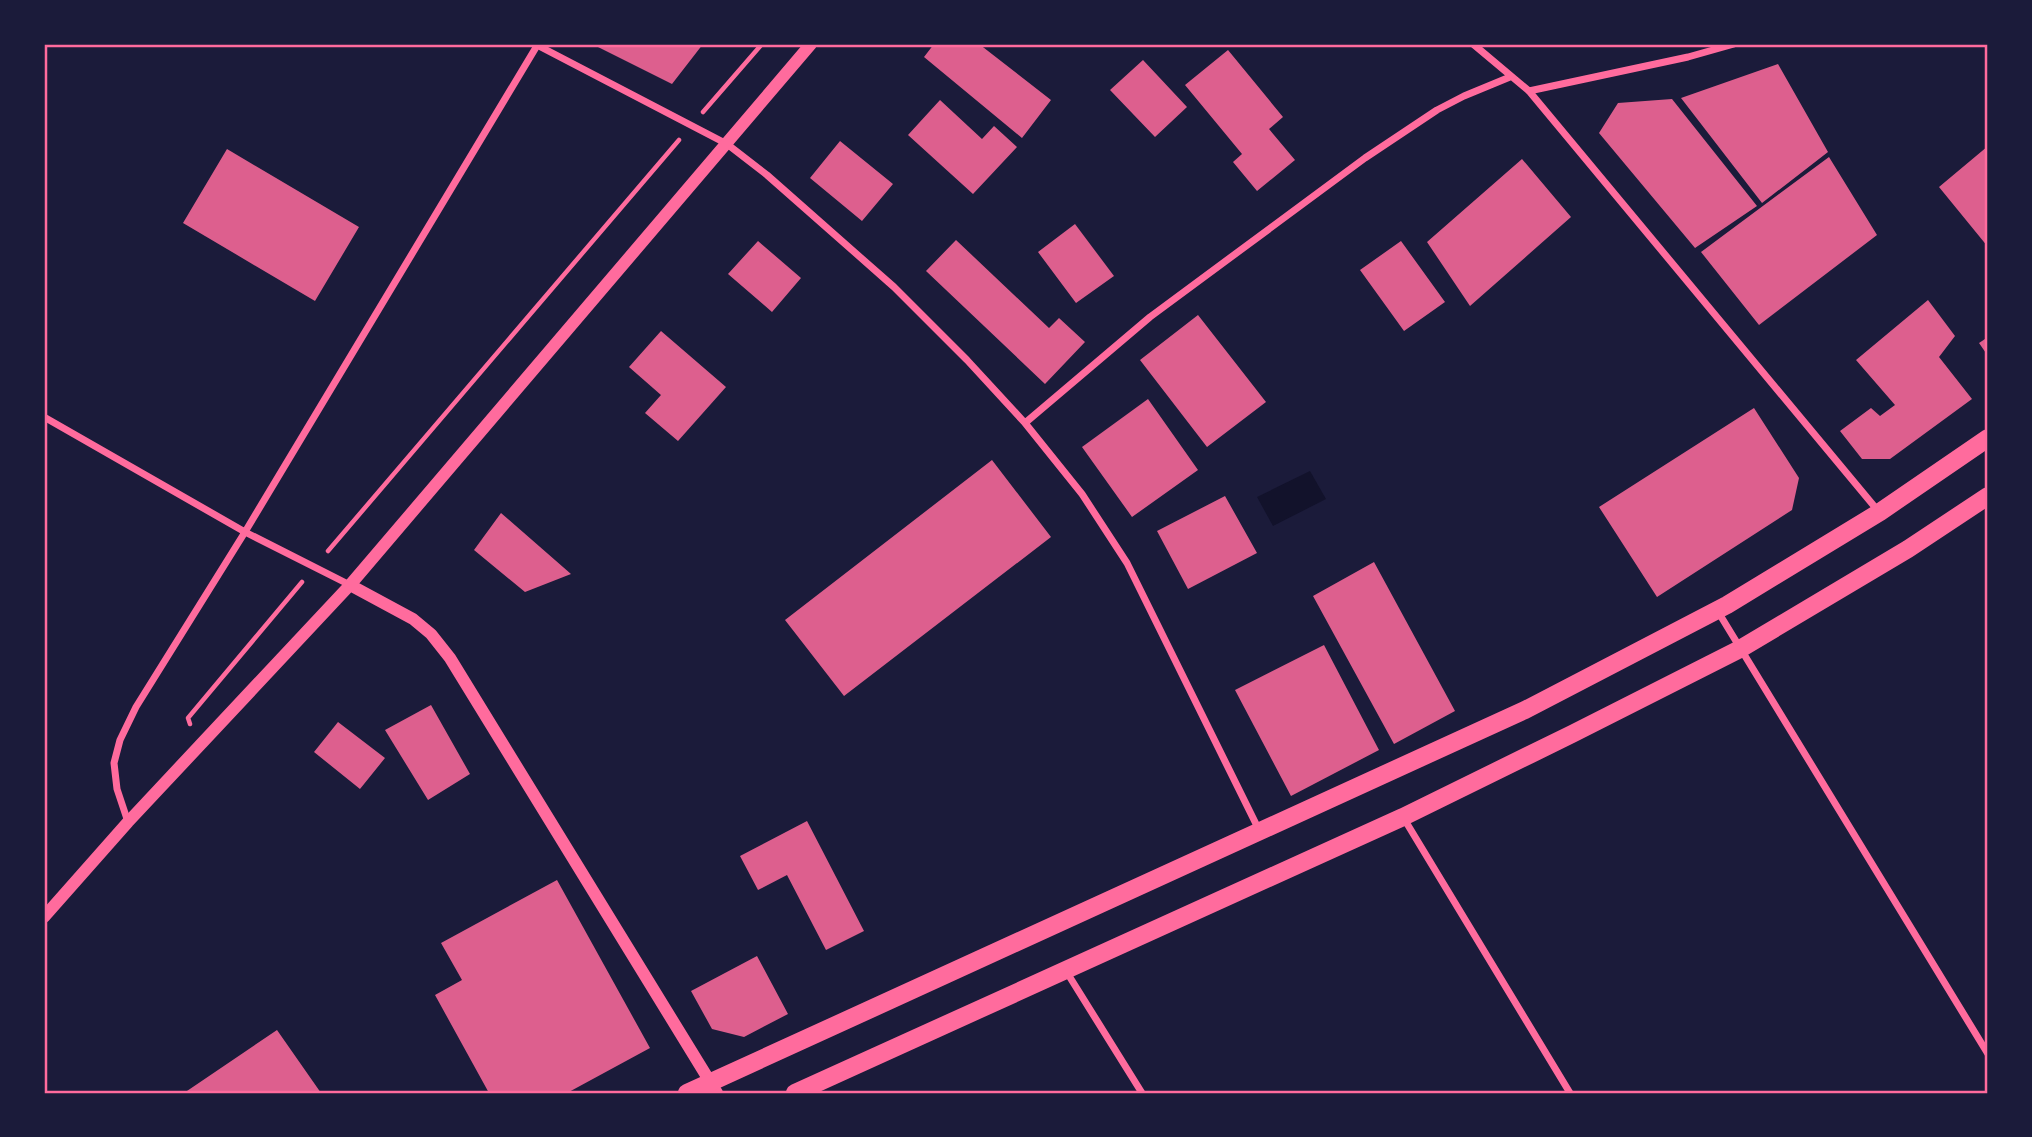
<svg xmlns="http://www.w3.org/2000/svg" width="2032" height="1137" font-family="'Work Sans',sans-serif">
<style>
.water{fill:#12122b}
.building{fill:#dd5f8e}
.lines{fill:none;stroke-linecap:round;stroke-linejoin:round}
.path{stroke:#ff6b9d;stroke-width:4.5}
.minor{stroke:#ff6b9d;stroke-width:7}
.tertiary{stroke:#ff6b9d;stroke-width:12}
.primary{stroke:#ff6b9d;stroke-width:18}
.neatline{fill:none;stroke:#ff6b9d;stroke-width:2.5}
</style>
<rect width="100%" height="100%" fill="#1b1b3a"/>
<!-- water -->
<path class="water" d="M1310,471l16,28 -53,27 -16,-29z"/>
<!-- building -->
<path class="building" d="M592,44h111l-31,40z
M934,44h45l72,56 -29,38 -98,-81z
M1228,50l55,67 -14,12 26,31 -38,31 -24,-29 9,-8 -57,-69z
M1143,60l44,47 -32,30 -45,-47z
M1778,64l50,88 -66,51 -81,-105z
M1672,99l85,107 -62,42 -96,-115 19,-30z
M940,100l42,39 12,-13 23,21 -44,47 -65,-59z
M840,141l53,43 -31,37 -52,-43z
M1988,146v101l-49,-60z
M227,149l132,78 -44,74 -132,-78z
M1829,157l48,78 -118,90 -58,-73z
M1522,159l49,58 -101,89 -43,-64z
M1075,224l39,52 -38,27 -38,-51z
M956,240l93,88 10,-10 26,24 -40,42 -119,-113z
M758,241l43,37 -29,34 -44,-38z
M1401,241l44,61 -41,29 -44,-61z
M1928,300l27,36 -16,21 33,42 -82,60h-28l-22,-28 31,-23 9,8 15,-11 -39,-45z
M1198,315l68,87 -59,45 -67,-87z
M661,331l65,56 -48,54 -33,-28 16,-18 -32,-28z
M1988,337v19l-9,-13z
M1148,399l50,71 -66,47 -50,-70z
M1754,408l45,70 -7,32 -135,87 -58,-90z
M992,460l59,77 -207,159 -59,-76z
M1225,496l32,57 -69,36 -31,-58z
M501,513l70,61 -46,18 -51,-42z
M1374,562l81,149 -61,33 -81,-148z
M1324,645l55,105 -88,46 -56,-106z
M431,705l39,69 -42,26 -43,-70z
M338,722l47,36 -25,31 -46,-37z
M807,821l57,110 -38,19 -39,-75 -29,15 -18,-34z
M557,880l93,168 -83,45h-78l-54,-98 27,-15 -21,-37z
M757,956l31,58 -44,23 -32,-8 -21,-38z
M277,1030l44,63h-137z"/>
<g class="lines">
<!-- path -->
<path class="path" d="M703,112l59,-68
M328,551l351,-411
M190,724l-2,-6 114,-136"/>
<!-- minor -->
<path class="minor" d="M535,44l192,100 40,31 127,112 73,73 58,63 57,71 45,69 132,267
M1473,44l56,47 350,421
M1529,91l159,-34 46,-13
M44,417l201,115 105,53
M1025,423l125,-106 215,-159 72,-48 27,-14 46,-19
M1717,610l271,444
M1403,817l167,276
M128,822l-11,-33 -3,-26 6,-23 16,-33 109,-175 293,-488
M1066,971l76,122"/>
<!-- tertiary -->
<path class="tertiary" d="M350,585l63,34 18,15 19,24 267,435
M44,917l84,-95 222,-237 461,-541"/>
<!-- primary -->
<path class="primary" d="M687,1093l838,-383 202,-105 153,-93 108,-74
M795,1093l608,-276 169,-83 168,-85 168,-100 80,-53"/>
</g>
<!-- border -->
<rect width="2032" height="1137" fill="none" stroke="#1b1b3a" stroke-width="91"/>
<rect x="46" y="46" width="1940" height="1046" class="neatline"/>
</svg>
